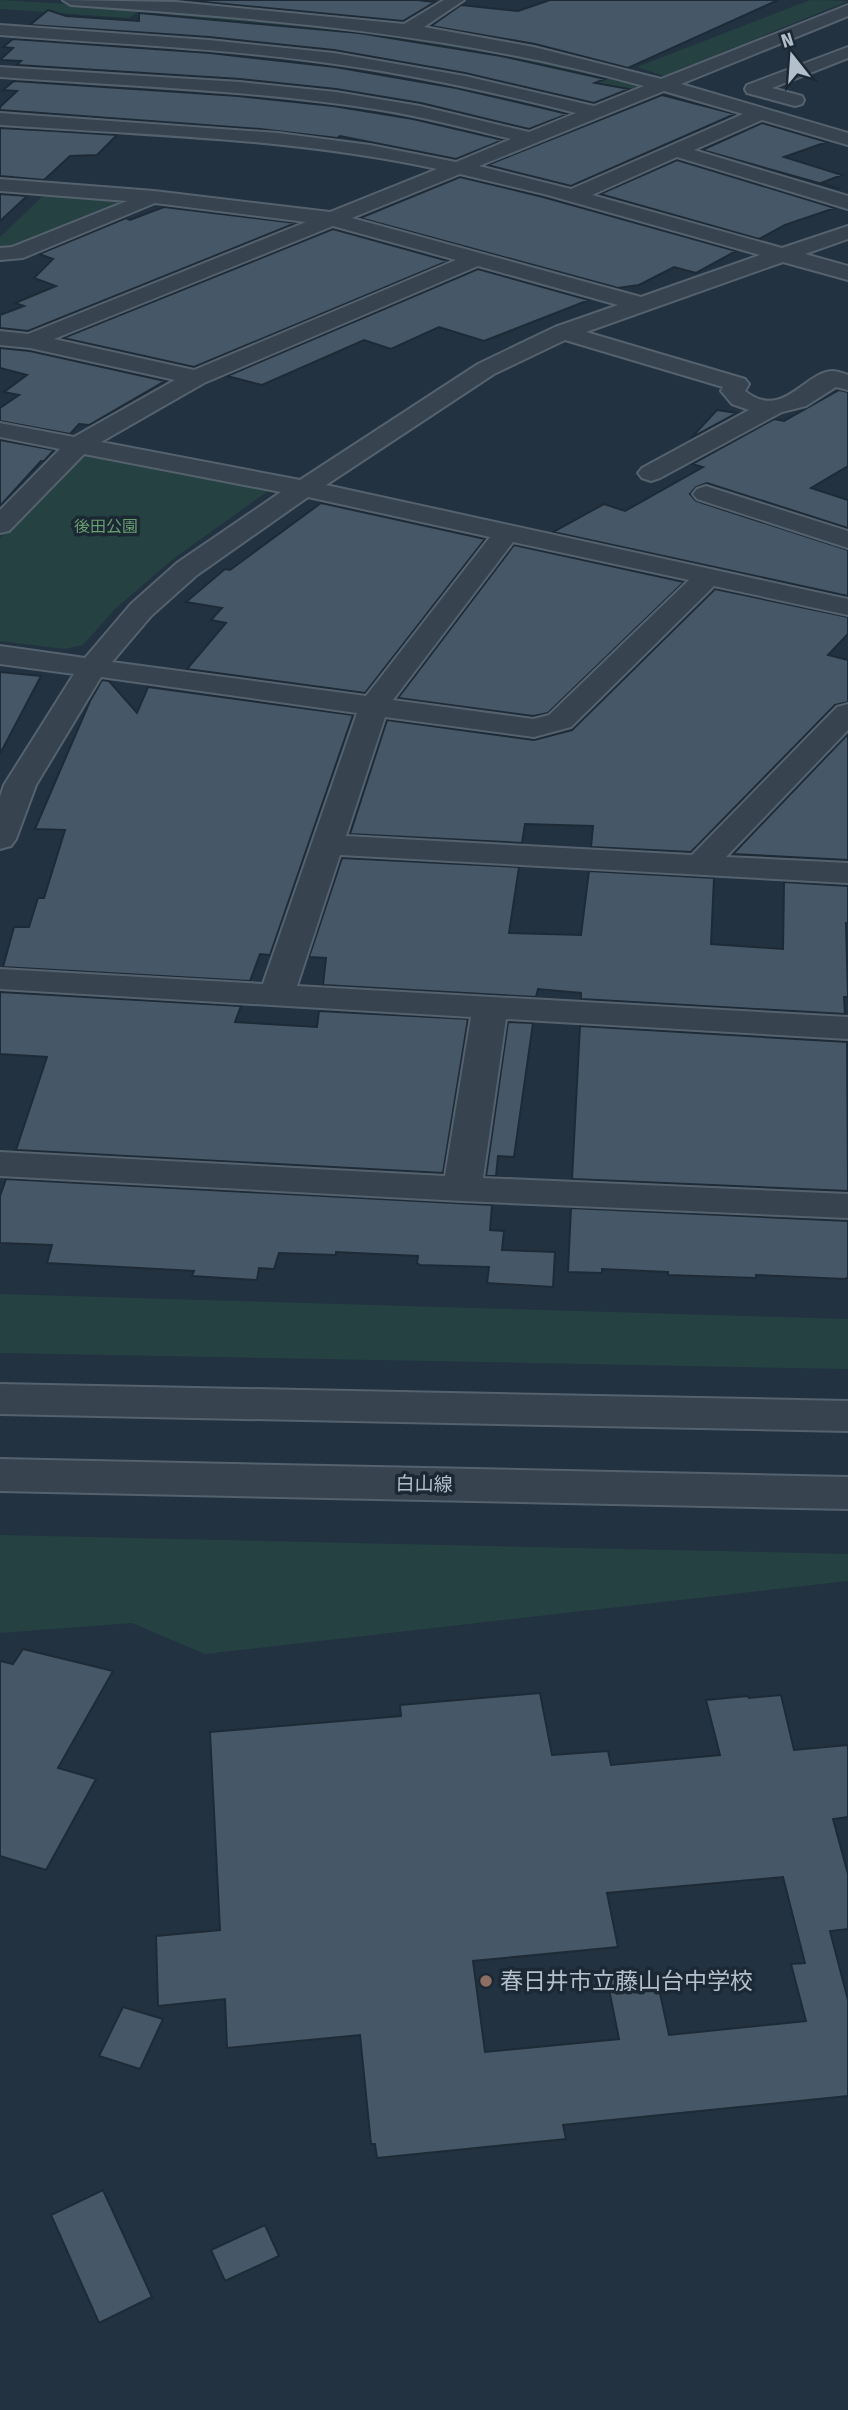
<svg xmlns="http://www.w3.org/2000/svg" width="848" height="2410" font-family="'Fira Sans Condensed','Noto Sans JP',sans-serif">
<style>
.green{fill:#254142}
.building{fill:#465867;stroke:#1e2b37;stroke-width:2;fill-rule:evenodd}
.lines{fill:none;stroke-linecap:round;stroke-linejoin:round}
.minor-casing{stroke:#55626e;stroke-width:4}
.minor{fill:#374450;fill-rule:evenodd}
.education-dot{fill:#8d6e63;stroke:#1c2935;stroke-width:2.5}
.labels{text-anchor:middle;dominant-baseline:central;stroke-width:7;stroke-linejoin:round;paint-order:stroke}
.far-park-label{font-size:16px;fill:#689e6f;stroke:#1c2935}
.street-label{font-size:19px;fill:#b3bfcb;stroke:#1c2935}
.near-poi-label{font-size:23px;fill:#b3bfcb;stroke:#1c2935;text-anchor:start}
</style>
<rect width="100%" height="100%" fill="#223241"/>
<!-- green -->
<path class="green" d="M0,0l135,8 4,3 -10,7 -129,-9z
M810,0l38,1 -184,75 -27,-9z
M179,11l200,19 166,30 97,27 -21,8 -112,-30 -344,-45 7,-7z
M47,192l83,6 4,4 -134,49v-14z
M91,453l183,34 -101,72 -58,50 -32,36 -19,4 -64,-8v-103l80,-83z
M0,1294l848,25v50l-848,-16z
M0,1535l848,19v27l-643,73 -73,-31 -132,10z"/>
<!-- building -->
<path class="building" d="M183,0h234l18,2 -32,19z
M550,0h228l-150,68 -93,-24 -104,-18 30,-21 57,6z
M48,10l18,6 73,5v-8l220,20 142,23 104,23 -10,4 34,6 -35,14 -129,-30 -131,-23 -125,-13 -179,-12z
M13,39l197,14 125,14 121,21 112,26 -39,15 -108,-26 -85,-14 -96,-10 -223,-14 4,-4 -21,-1 13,-12 -10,-1z
M14,81l224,15 95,10 80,13 90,21 -47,19 -116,-23 -3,2 -77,-9 -260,-19v-3l17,-16 -14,-1z
M662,95l73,19 -164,72 -84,-21z
M762,123l65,19 -43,15 58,18 -21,8 19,6 -138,-39z
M0,128l55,3 62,4 -20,20 -27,1 -26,24 -44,-4z
M677,160l158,48 -50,17 -26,14 -159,-45z
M460,177l83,20 193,54 -40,22 -22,-6 -35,18 -21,3 -258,-70z
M0,194l27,2 -27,25z
M164,207l132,16 -268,108 -28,-3v-13l24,-9 -9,-3 41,-17 -22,-8 19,-19 -14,-5 87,-36 4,2z
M333,229l115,32 -254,106 -131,-29z
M478,269l111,31 -105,41 -45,-14 -48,22 -27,-9 -102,45 -35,-9z
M0,348l30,3 135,30 -76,44 -10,-1 -9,10 -70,-13v-13l19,-13 -15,-3 23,-17 -27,-7z
M839,390l9,2v74l-37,22 37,12v28l-141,-45 -11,4 -6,7 6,7 152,49v46l-295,-64 51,-28 21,7 78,-44 -11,-3 82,-45 10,2z
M717,410l20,3 -46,25z
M0,440l54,10 -10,11h-3l-41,45z
M321,503l164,36 -120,154 -178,-24 39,-46 -15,-3 11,-12 -36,-6 39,-33 5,1z
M514,545l170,37 -136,131 -15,3 -135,-18z
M715,589l133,28v17l-20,21 20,5v42l-13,3 -144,147 -100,-5 2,-21 -68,-2 -3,19 -172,-9 37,-114 147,20 38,-10z
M0,672l41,4 -41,78z
M102,680l7,1 28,32 11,-26 205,28 -83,240 -10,-1 -10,27 -247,-14 11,-40h15l9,-29h6l21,-68 -30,-1 55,-128z
M848,734v126l-115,-6z
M342,858l177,9 -10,66 72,2 8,-64 125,7 -3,66 72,5 1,-67 64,4v37h-2l2,74h-4l1,17 -264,-15v-6l-43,-4 -2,8 -213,-12 3,-27 -17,-1z
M0,992l241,14 -6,16 82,5 2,-16 149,8 -25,154 -427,-23 31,-93 -47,-3z
M508,1022l25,1 -19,134 -16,-1 -2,20h-10z
M580,1026l267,16 1,149 -276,-12z
M6,1179l486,26 -2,25 14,1 -2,19 53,2 -2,35 -66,-4 2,-16 -69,-2 -3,-2 1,-7 -82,-4v3l-57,-2 -5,16 -15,-1 -2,12 -65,-4 2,-5 -147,-8 5,-18 -52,-2v-47z
M571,1208l277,13v56l-3,2 -89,-4v3l-88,-3v-3l-66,-3v4l-34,-1z
M23,1649l90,22 -55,97 38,11 -50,91 -46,-14v-195l13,3z
M540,1693l12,62 56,-4 3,14 109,-10 -14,-55 42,-4 1,2 32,-3 13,55 54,-5v72l-15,2 15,55v55l-18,2 18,69v96l-285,29 3,14 -189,19 -2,-14h-4l-11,-109 -133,13 -2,-49 -67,7 -2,-70 64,-6 -10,-198 191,-16 -1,-11zM783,1877l22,86 -14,1 15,57 -137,14 -13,-60 -49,4 12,60 -134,13 -12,-91 145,-14 -11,-54z
M123,2007l40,12 -23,50 -41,-13z
M103,2190l49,107 -53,26 -48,-108z
M265,2225l14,31 -54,25 -14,-31z"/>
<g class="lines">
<defs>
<path id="minor" d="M63,0l113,2 228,22 40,-24h20l-40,27 110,20 127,32 187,-74v11l-167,68 167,49v12l-86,-25 -68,30 154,46v13l-171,-52 -85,38 190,53 66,-22v13l-43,15 43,12v14l-65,-18 -197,70 159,47 4,5 -4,7c38,30 58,-18 87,-20 5,0 11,2 16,4v15l-12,-3 -30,19 -24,6 -122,66 -9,3 -9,-3 -4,-5 4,-5 107,-58 -17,-6 -11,-13 2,-4 -158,-47 -71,34 -168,111 522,114v16l-134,-29 -143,141 -37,10 -149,-20 -39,119 346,19 145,-148 11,-3v26l-122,127 122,6v20l-508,-28 -43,131 551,31v22l-342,-20 -23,159 365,16v24l-386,-17 -462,-25v-24l445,24 26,-159 -471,-28v-20l263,15 94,-271 -256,-36 -65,108 -20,54 -5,7 -11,3v-52l4,-12 70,-111 -74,-10v-18l85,12 46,-54 46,-41 104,-71 -197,-38 -75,77 -9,2v-23l60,-61 -60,-12v-14l74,14 101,-57 -145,-32 -30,-3v-14l28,3 278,-112 -151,-19 -132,55 -23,2v-12l12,-1 115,-46 -127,-10v-12l154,12 176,21 107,-43c-143,-31 -291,-34 -437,-44v-12l278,20 92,12 86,17 55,-23c-43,-10 -86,-22 -130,-29 -126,-20 -254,-24 -381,-33v-10l240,15 96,10 84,14 109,26 47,-19c-79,-20 -159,-38 -241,-49 -111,-16 -223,-20 -335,-29v-10l209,15 125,13 131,23 129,30 50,-20c-192,-53 -375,-67 -573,-81zM664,91l79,23 -172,75 -92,-23zM460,174l84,20 216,61 -119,42 -289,-79zM333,226l123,34 -262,110 -140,-31zM478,266l140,39 -63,22 -77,37 -178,116 -199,-38 103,-59zM308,497l182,40 -124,159 -254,-34 39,-46 46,-41zM513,542l176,38 -140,135 -16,4 -140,-19z
M848,47v11l-76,30 30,8 2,4 -2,4 -7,2 -48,-13 -2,-4 2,-4z
M706,486l142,45v17l-151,-49 -4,-5 4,-5z
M0,1384l848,17v30l-848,-17z
M0,1459l848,18v32l-848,-18z"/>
</defs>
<!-- minor casing -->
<use href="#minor" class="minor-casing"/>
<!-- minor -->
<use href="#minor" class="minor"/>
</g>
<!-- markers -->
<circle class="education-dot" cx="486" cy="1981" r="7"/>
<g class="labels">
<!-- far-park labels -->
<g class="far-park-label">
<text x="106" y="526">後田公園</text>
</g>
<!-- street labels -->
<g class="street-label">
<text transform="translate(424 1484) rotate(1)">白山線</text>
</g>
<!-- near-poi labels -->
<g class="near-poi-label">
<text x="500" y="1981">春日井市立藤山台中学校</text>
</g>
</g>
<!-- north arrow -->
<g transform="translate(792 56) rotate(343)" stroke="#1c2935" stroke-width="5" paint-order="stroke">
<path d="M0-5L12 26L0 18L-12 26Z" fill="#b3bfcb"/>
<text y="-10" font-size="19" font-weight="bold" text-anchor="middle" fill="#b3bfcb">N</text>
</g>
</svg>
